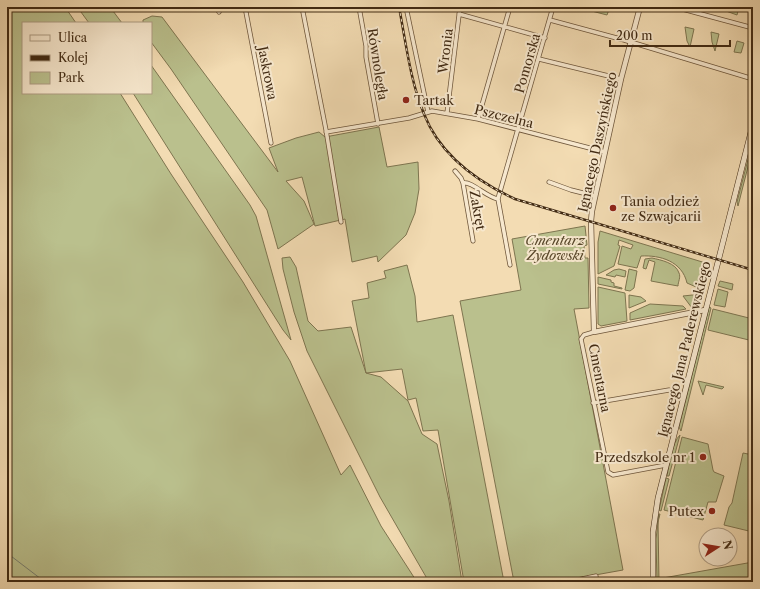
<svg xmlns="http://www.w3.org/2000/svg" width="760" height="589" font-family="'Libre Caslon Text',serif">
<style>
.green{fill:#bac08d;stroke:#7e7550}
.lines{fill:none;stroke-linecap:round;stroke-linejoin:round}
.stream{stroke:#788072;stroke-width:1}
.minor-casing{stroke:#6e563b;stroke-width:5}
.tertiary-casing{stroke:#6e563b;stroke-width:6}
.secondary-casing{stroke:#412a13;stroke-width:6}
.minor{stroke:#f7e8ce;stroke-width:3.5}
.tertiary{stroke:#f7e8ce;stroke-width:4.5}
.secondary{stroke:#f7e8ce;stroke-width:5}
.rail-casing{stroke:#412a13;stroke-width:2.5}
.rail{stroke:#f7e8ce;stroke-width:1;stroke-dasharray:3;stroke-linecap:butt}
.poi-dot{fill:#8f2418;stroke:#f7e8ce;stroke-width:1.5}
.labels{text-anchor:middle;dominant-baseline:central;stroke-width:4;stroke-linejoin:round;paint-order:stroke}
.street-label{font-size:13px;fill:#412a13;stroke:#f7e8ce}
.poi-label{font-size:13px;fill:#412a13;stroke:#f7e8ce;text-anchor:start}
.park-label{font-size:13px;font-style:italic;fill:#59482b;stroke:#f7e8ce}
</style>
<rect width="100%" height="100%" fill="#f3dcb3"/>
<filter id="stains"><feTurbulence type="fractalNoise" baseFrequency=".005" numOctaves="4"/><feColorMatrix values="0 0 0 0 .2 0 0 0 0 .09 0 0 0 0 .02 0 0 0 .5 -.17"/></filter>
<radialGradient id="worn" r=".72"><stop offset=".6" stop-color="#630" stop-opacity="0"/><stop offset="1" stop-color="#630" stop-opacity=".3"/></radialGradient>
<!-- green -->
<path class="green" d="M7,7h58l11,16h-53v70h97l51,81 72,108 47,79 51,114 9,-10 31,61 36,56h-410z
M79,7h31l12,16h-33l-11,-15z
M581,7h29l-3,8 -27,-7z
M727,7h12l-2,8 -11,-4z
M152,16l10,1 116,155 -9,-24 27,-10 23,-6 6,5 54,-10 8,40 31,-5 1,27 -4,24 -9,22 -28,27 -1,-6 -25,6 -7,-43 -30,7 -13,-49 -16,4 18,20 10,23 -36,25 -11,-39 -96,-141 -20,-27v-19h-8v-3z
M685,27l9,2 -4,18 -3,-6z
M711,32l8,2 -4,17 -3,-9z
M737,41l7,2 -3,10 -7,-1z
M151,65l99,140 6,11 35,124 -8,-10 -150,-237h18z
M753,140v7l-15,59 -1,-4z
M585,226l2,19 -3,1 1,12h3l1,50 -15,1 49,261 -67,12h-42l-54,-281 61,-11 -9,-51z
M600,231l109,33 -6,26 -16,-7c-5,-22 -27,-28 -46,-27l-4,12 -19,-4 4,-18 9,3 2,-4 -14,-5 -1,5 2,1 -6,20 -16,8v-32z
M290,257l6,10 12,54 10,10 33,-4 15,46 15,4 27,24 14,33 15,10 12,57 13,81h-33l-49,-85 -73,-146 -13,-39 -11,-43 -1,-11z
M652,258c9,2 24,5 27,15 2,4 -1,9 -1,13l-27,-5 4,-19 -6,-2 -3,9 -3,-1 2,-9z
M407,265l8,31 2,26 36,-7 51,267h-40l-26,-152 -15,1 -7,-33 -8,2 -6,-31 -36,4 -14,-72 17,-3 -2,-15 19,-5 -2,-7z
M619,269l7,2 -1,6 -9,-2 -1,2 -9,-2 8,-5z
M629,269l8,2 -3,17 -4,3 -5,-1z
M598,277l13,3v2l3,1v3l8,2v1l-24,-5z
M720,281l13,3 -1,6 -14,-4z
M598,287l27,6 2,28 -26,5 -3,-2z
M718,289l10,3 -3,15 -11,-2z
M702,294l-4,13 -6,1 -9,-12z
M629,295l12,2 5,4 -17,7z
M650,304l33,2 3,3 -56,11v-7z
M709,307l2,1 -30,123 -2,-4z
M713,309l40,10v22l-45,-11z
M698,381l26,6 -2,2 -16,-4 -3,10z
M680,435l-11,41h-2c2,-10 5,-34 13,-41z
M682,437l26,7 5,26 1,2 10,4 -8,26h-8l-5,18 -39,-10z
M743,453l10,2v77l-29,-7 5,-18 3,-4z
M666,478l3,1 -8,32 -2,-1 1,-4z
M659,514h1l-2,8 1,60h-2l-1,-43z
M753,562v20h-90v-4z"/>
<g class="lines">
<!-- stream -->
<path class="stream" d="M7,553l38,29"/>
<defs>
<path id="minor" d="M216,7l3,5
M245,7l26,136
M302,7l24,123 15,92
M359,7l7,39v11l12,67
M406,7l22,105
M675,7l78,21
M459,14l86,24
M550,20l74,20 129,39
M539,59l82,20
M447,113l13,-106
M478,119l32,-112
M326,132l83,-14 23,-7 46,8 127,33
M455,171l6,7 2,5
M549,182l22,8 24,6
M473,241l-10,-58c9,-2 23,14 35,16
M510,265l-12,-66 1,-4 54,-188
M594,332l-10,3 -3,4 27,133 5,3 53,-10
M593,403l76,-13
M568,582l28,-6v6"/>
<path id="tertiary" d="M640,7l-19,72 -29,132 -1,10 3,111 111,-22"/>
<path id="secondary" d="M653,582v-50l5,-34 95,-374"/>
</defs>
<!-- minor casing -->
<use href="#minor" class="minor-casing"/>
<!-- tertiary casing -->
<use href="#tertiary" class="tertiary-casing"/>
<!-- secondary casing -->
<use href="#secondary" class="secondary-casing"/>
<!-- minor -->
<use href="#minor" class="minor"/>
<!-- tertiary -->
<use href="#tertiary" class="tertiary"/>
<!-- secondary -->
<use href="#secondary" class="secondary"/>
<defs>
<path id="rail" d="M399,7c7,36 11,73 25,107 16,41 52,67 91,85l238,71"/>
</defs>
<!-- rail casing -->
<use href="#rail" class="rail-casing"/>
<!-- rail -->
<use href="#rail" class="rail"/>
</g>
<!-- markers -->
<g class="poi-dot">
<circle cx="406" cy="100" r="4"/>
<circle cx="613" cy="208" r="4"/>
<circle cx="703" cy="457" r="4"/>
<circle cx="712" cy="511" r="4"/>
</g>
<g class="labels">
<!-- street labels -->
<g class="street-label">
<text transform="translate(445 51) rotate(-83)">Wronia</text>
<text transform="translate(527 63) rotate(-74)">Pomorska</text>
<text transform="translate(378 64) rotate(81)">Równoległa</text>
<text transform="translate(268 73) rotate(79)">Jaskrowa</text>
<text transform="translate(504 116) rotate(14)">Pszczelna</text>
<text transform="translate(597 142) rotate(-78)">Ignacego Daszyńskiego</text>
<text transform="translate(478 210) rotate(80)">Zakręt</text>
<text transform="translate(684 349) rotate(-76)">Ignacego Jana Paderewskiego</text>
<text transform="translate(600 378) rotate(79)">Cmentarna</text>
</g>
<!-- poi labels -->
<g class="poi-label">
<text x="414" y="100">Tartak</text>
<text x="621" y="201">Tania odzież<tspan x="621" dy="15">ze Szwajcarii</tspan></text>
<text x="695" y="457" text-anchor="end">Przedszkole nr 1</text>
<text x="704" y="511" text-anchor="end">Putex</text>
</g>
<!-- park labels -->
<g class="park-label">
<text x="555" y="240">Cmentarz<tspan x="555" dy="15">Żydowski</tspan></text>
</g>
</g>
<!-- margin -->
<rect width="760" height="589" fill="none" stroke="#f3dcb3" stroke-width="24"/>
<rect x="8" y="8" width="744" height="573" fill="none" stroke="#412a13" stroke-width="2"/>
<rect x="12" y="12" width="736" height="565" fill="none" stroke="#412a13"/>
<!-- legend -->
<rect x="22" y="22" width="130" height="72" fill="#f7e8ce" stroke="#ae9c83"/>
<rect x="30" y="35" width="20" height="6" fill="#f7e8ce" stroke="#ae9c83"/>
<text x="58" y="42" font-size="12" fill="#412a13">Ulica</text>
<rect x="30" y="55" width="20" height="6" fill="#412a13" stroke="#ae9c83"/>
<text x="58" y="62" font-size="12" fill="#412a13">Kolej</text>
<rect x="30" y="72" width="20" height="12" fill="#bac08d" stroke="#ae9c83"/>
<text x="58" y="82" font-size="12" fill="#412a13">Park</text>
<!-- north arrow -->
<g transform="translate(718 547) rotate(78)"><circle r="19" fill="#f7e8ce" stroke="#ae9c83"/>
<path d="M0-3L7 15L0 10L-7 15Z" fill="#8f2418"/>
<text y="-6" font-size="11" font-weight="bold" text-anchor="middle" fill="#412a13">N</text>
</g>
<!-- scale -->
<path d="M610 40v6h120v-6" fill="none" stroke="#412a13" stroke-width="2"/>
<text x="616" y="40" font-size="12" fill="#412a13" stroke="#f7e8ce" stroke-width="3" paint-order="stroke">200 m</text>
<rect width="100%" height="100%" filter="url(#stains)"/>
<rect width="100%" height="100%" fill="url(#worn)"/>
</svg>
